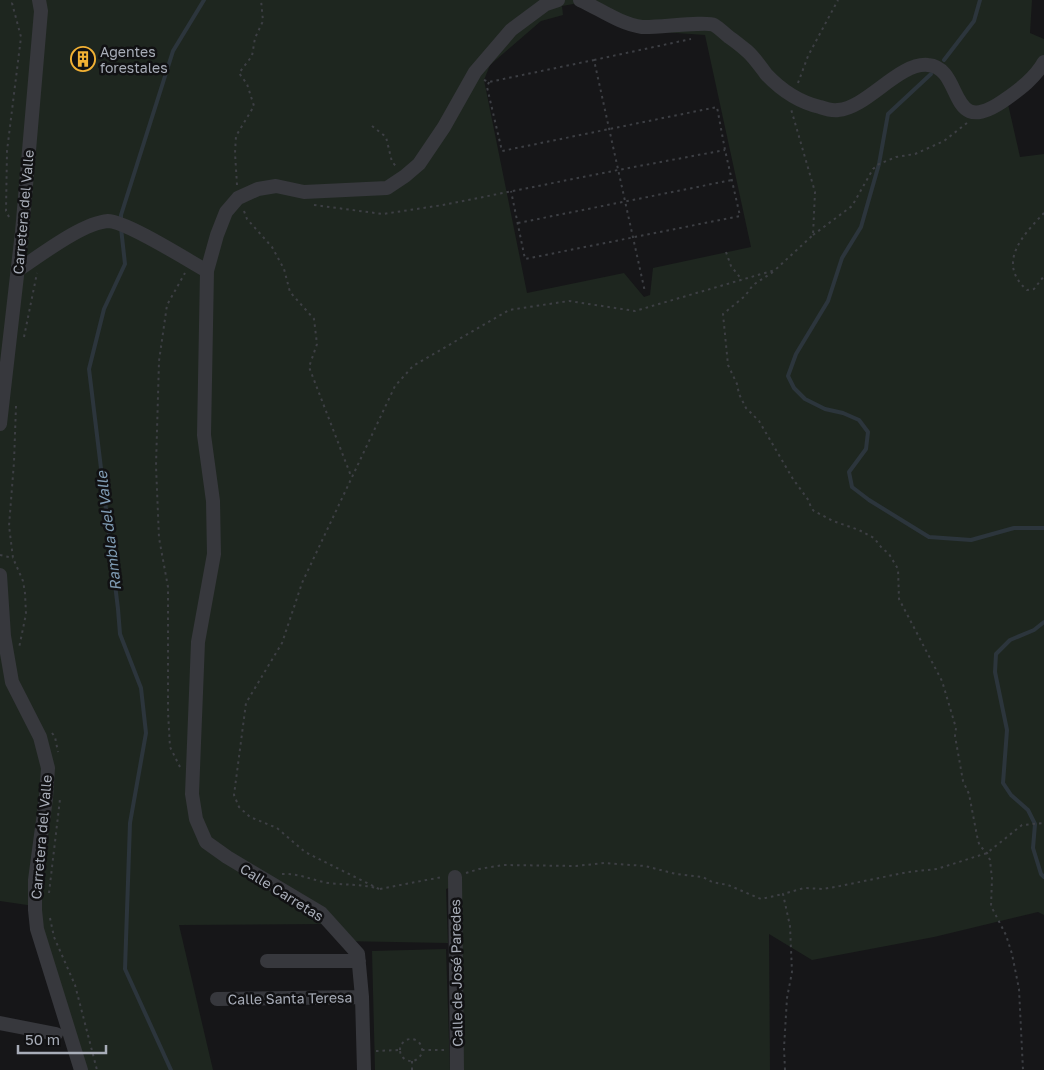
<svg xmlns="http://www.w3.org/2000/svg" width="1044" height="1070" font-family="'Golos Text',sans-serif">
<style>
.green{fill:#1e261f;fill-rule:evenodd}
.lines{fill:none;stroke-linecap:round;stroke-linejoin:round}
.stream{stroke:#2c353c;stroke-width:4}
.path{stroke:#3d3f44;stroke-width:2;stroke-dasharray:2.5 4;stroke-linecap:butt}
.minor{stroke:#37383d;stroke-width:14}
.labels{text-anchor:middle;dominant-baseline:central;stroke-width:5;stroke-linejoin:round;paint-order:stroke}
.poi-label{font-size:14px;fill:#a8adb8;stroke:#111113;text-anchor:start}
.street-label{font-size:14px;fill:#a8adb8;stroke:#111113}
.water-label{font-size:15px;font-style:italic;fill:#7f9bb3;stroke:#111113}
</style>
<rect width="100%" height="100%" fill="#161618"/>
<!-- green -->
<path class="green" d="M0,0h1032l-2,33 14,6v31l-36,34 12,53 24,-3v761l-6,-3 -104,25 -122,23 -43,-26 1,136h-307l-2,-187 -15,6 2,54 -108,-2 -16,-17 -145,1 34,145h-126l-53,-164 -34,-5zM573,4l10,2 65,25 57,4 46,212 -98,21 -3,27 -6,2 -20,-24 -97,20 -43,-213 6,-15 51,-44 22,-6 -1,-9z
M446,949l4,121h-75l-3,-119z"/>
<g class="lines">
<!-- stream -->
<path class="stream" d="M944,60l30,-39 6,-21
M931,74l-43,40 -9,50 -18,63 -19,31 -14,43 -32,53 -8,22 6,12 11,11 20,10 18,4 16,7 9,12 -2,17 -17,23 3,15 17,13 60,37 42,3 43,-12h30
M121,221v-6l52,-164 31,-51
M121,228l4,36 -21,45 -15,60 29,240 2,25 21,54 5,45 -16,90 -5,146 46,101
M1044,622l-10,8 -24,10 -14,14 -1,18 12,58 -4,53 8,12 17,15 7,14 -2,24 8,26 3,3"/>
<!-- path -->
<path class="path" d="M594,60l97,-21
M484,80l5,2 105,-22 51,232
M489,82l-2,5 15,64 215,-44 8,43 15,66 -215,43 -14,-68
M798,83l10,-27 30,-56
M372,126l14,11 6,25 5,5
M237,185l-2,-32 1,-17 18,-30 -7,-22 -8,-11 13,-17 3,-18 8,-17 -2,-21
M314,205l69,9 60,-9 175,-35 107,-20
M244,211l3,8 25,28 12,22 6,23 24,27 3,25 -8,23 42,109
M1044,213c-21,22 -48,50 -17,77l7,-1 10,-13
M9,217l-3,-6 1,-60 14,-114 -9,-34 2,-3
M518,223l214,-43
M813,235l39,-29 21,-37 6,-5 17,-7 19,-3 29,-13 23,-18
M726,252l5,14 11,14
M773,272l-20,13 -8,11 -22,18 5,51 9,19 2,10 7,14 13,13 34,58 16,22 2,7 3,3 19,10 26,9 15,8 7,9 8,7 9,15 1,30 43,82 14,47 -1,8 8,45 6,13 9,47 2,5 7,7 3,7 2,19 -1,27 15,29 6,19 7,35 4,81
M24,337l13,-64
M16,406l-2,56 -5,64 4,32 10,23 2,12 1,21 -7,34
M0,555l13,3
M52,733l3,4 3,15
M180,767l-10,-20 -2,-35v-125l-9,-49 -3,-72 3,-105 8,-56 18,-32
M466,873l13,-4 24,-4 73,1 28,-3 41,3 31,8 27,3 9,5 16,3 33,14 22,-5
M282,874c16,-1 30,6 46,9 17,2 32,1 48,5
M379,889l-74,-37 -28,-24 -27,-11 -11,-10 -5,-12 12,-92 36,-60 20,-60 93,-197 18,-20 96,-56 60,-9 66,10 140,-41 38,-35 2,-43 -24,-83
M380,889l62,-12
M49,893l11,-94
M50,918l4,19 21,48 22,85
M400 1050a11 11 0 1 1 22 0a11 11 0 1 1-22 0Z
M422,1050h22
M376,1051l23,-1
M412,1061v9
M785,1070l-1,-22 3,-50 5,-26 -2,-46 -7,-32 21,-6 19,1 17,-3 68,-14 29,-3 50,-16 35,-28 22,-2"/>
<!-- minor -->
<path class="minor" d="M580,0c20,9 40,24 62,27 14,1 64,-6 72,-2 5,3 10,8 15,12 6,4 12,9 18,14 7,6 13,15 19,23 15,16 33,28 54,33 6,2 12,4 18,3 29,-2 61,-48 90,-45 37,3 18,77 78,34 14,-10 29,-21 38,-37
M18,270c23,-15 64,-47 90,-49 18,0 81,40 99,50
M0,424l22,-192 19,-221 -2,-11
M0,575l4,61 8,46 28,55 8,31 -2,30 -11,82v30l2,19 44,141
M455,877l2,193
M267,961h92
M217,999l145,-2
M0,1023l56,11
M364,1070l-2,-73 -4,-43 -37,-41 -94,-56 -21,-15 -10,-23 -4,-25 6,-152 16,-88 -1,-53 -9,-66 3,-164 10,-36 9,-23 12,-14 20,-9 18,-3 28,6 83,-4 18,-12 14,-12 25,-37 31,-55 36,-42 35,-26 12,-4"/>
</g>
<!-- icons -->
<defs>
<symbol id="building-ring" viewBox="-11 -11 22 22"><circle r="9.5" fill="#111113" stroke="#f2b134" stroke-width="1.5"/><path d="M-4-6H4V6H1V3H-1V6H-4ZM-2.5-4.3h1.7v1.8h-1.7ZM.8-4.3h1.7v1.8H.8ZM-2.5-1h1.7V.8h-1.7ZM.8-1h1.7V.8H.8Z" fill="#f2b134"/></symbol>
</defs>
<g fill-rule="evenodd">
<use href="#building-ring" x="69" y="45" width="28" height="28"/>
</g>
<g class="labels">
<!-- poi labels -->
<g class="poi-label">
<text x="100" y="51">Agentes<tspan x="100" dy="16">forestales</tspan></text>
</g>
<!-- street labels -->
<g class="street-label">
<text transform="translate(23 212) rotate(-85)">Carretera del Valle</text>
<text transform="translate(41 837) rotate(-85)">Carretera del Valle</text>
<text transform="translate(282 892) rotate(32)">Calle Carretas</text>
<text transform="translate(456 973) rotate(-91)">Calle de José Paredes</text>
<text transform="translate(290 998) rotate(-1)">Calle Santa Teresa</text>
</g>
<!-- water labels -->
<g class="water-label">
<text transform="translate(108 531) rotate(-97)">Rambla del Valle</text>
</g>
</g>
<!-- scale -->
<path d="M18 1045v8h88v-8" fill="none" stroke="#a8adb8" stroke-width="2.5"/>
<text x="25" y="1045" font-size="15" fill="#a8adb8" stroke="#111113" stroke-width="4" paint-order="stroke">50 m</text>
</svg>
